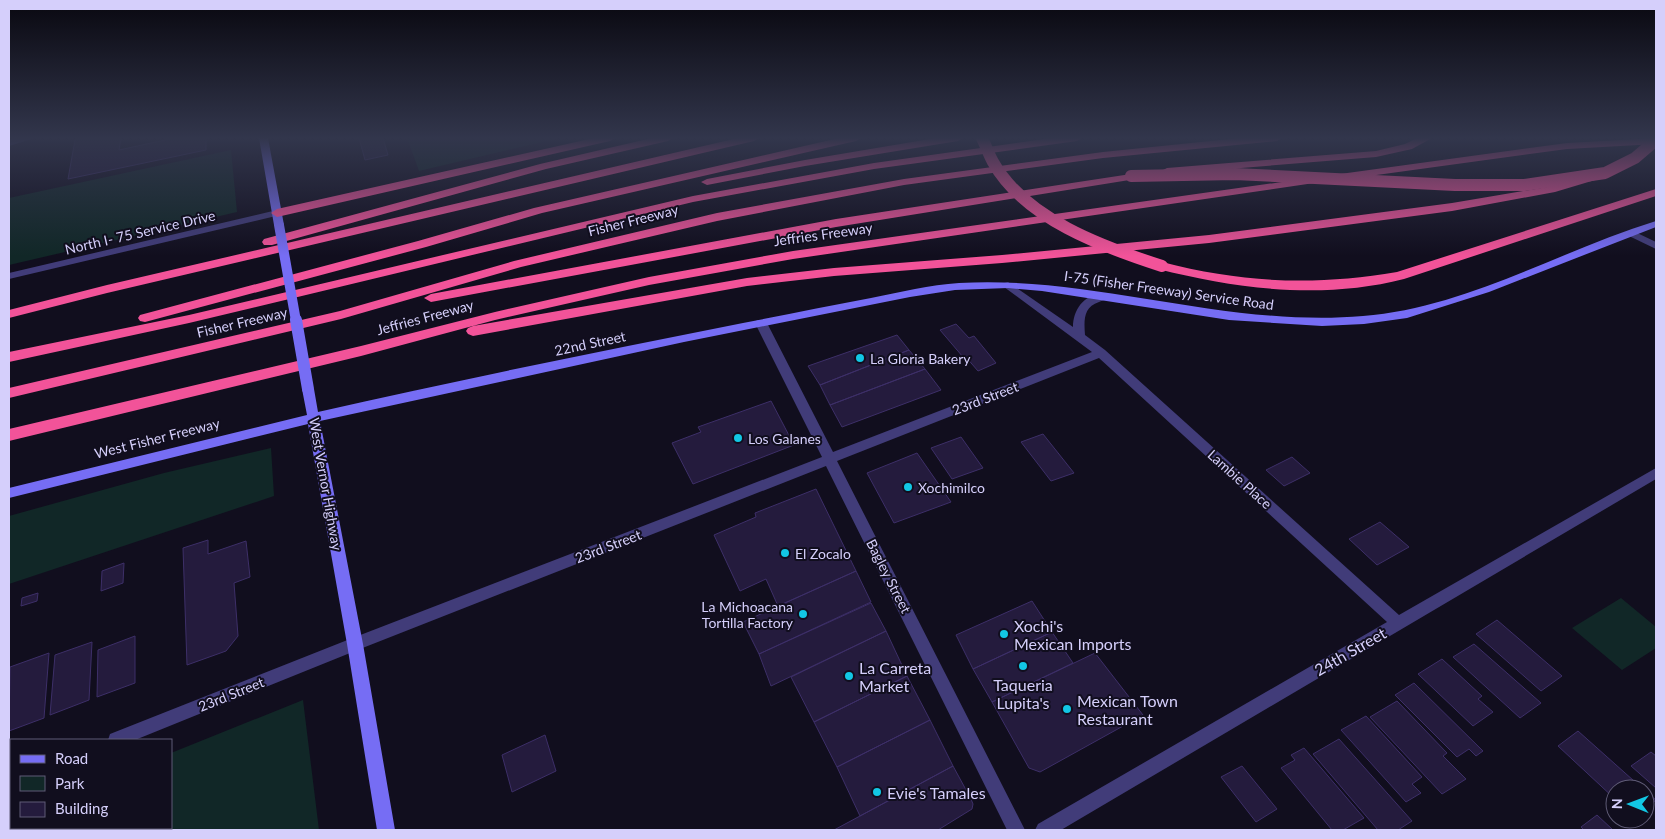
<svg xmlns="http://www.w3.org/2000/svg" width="1665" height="839" font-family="Lato,sans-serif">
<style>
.green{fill:#112727}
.building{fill:#241b3d;stroke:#3d2f68}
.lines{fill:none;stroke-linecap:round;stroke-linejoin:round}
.street{fill:#413c79;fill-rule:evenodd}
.secondary{fill:#766df4;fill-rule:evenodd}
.highway{fill:#f25399;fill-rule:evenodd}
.secondary-bridge-far1{stroke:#766df4;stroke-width:10}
.secondary-bridge{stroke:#766df4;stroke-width:12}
.highway-bridge{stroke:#f25399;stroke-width:12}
.poi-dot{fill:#12c7e4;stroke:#110e1e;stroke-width:2}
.labels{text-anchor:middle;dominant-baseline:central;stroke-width:4;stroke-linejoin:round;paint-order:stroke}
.street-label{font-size:14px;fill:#d5cffb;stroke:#110e1e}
.poi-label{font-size:14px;fill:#d5cffb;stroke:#110e1e;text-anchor:start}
.near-poi-label{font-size:16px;fill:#d5cffb;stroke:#110e1e;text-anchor:start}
.near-street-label{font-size:16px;fill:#d5cffb;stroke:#110e1e}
</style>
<rect width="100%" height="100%" fill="#110e1e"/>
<!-- green -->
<path class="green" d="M407,138h152l-140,33z
M231,150l6,62 -228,53v-67z
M271,448l3,48 -265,88v-68l155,-43z
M1621,598l35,29v21l-34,22 -50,-42z
M303,700l16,130h-161v-2h13v-75z"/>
<!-- building -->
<path class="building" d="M85,138h36l-2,12 55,-12h32v12l-138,29 7,-39z
M359,138h24l5,17 -23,5z
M956,324l13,14 5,-2 22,27 -18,8 -13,-15 -2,1 -23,-27z
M897,335l12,15 -89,35 -12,-19z
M909,350l16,19 -95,36 -10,-20z
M925,369l16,21 -99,37 -12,-22z
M771,401l23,44 -101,39 -21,-41 29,-11 -3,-5z
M1043,434l31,39 -23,8 -30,-39z
M961,437l22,31 -31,11 -21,-31z
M917,453l34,49 -57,21 -27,-50z
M1292,457l18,16 -26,13 -18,-16z
M816,489l40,82 -78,35 -12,-27 -26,12 -26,-56 42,-18 -1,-4z
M1380,522l29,25 -32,18 -28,-26z
M208,540v14l38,-13 4,36 -16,6 4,53 -12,15 -39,14 -4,-117z
M124,563l-1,20 -22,8 1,-20z
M856,571l15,31 -112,52 -16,-32z
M38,593l-1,8 -16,5 1,-8z
M1032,601l20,31 -79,37 -17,-34z
M871,603l15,28 -115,55 -12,-32z
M1497,620l65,56 -21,15 -65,-57z
M886,631l21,45 -93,46 -23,-45z
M1052,632l21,31 -81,39 -19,-33z
M135,636v47l-38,14 1,-47z
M92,642l-3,58 -39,15 5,-60z
M1474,644l67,59 -21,15 -67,-61z
M49,653l-5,65 -35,13 1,-64z
M1095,653l48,62 -103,57 -11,-4 -37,-66z
M1442,659l40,37 -4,3 15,13 -20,14 -55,-52z
M907,676l23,44 -93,47 -23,-45z
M1414,683l69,68 -7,5 -7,-7 -12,8 -62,-62z
M1397,701l50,52 -4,3 23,23 -24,15 -72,-77z
M1366,716l56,61 -10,7 9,9 -15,9 -65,-72z
M930,720l23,46 -93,50 -23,-49z
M1578,731l65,58h-28v10l-57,-53z
M545,735l11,36 -44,21 -10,-37z
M1339,739l73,82 -14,9h-20l-65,-76z
M1304,748l60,70 -21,12h-11l-51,-62 14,-8 -4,-5z
M1651,752l5,4v32l-25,-22z
M953,766l18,33 2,5 -1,5 -34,21h-104z
M1242,766l35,43 -21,13 -35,-45z
M1645,791l11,9 -11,9z
M1597,815l16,15h-29l-3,-3z
M61,828h45v2h-45z"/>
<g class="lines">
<!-- street -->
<path class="street" d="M17,138h18l-26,8v-6z
M277,210l3,1v4l-271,64v-6z
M1633,231l23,11v7l-27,-13 -1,-2z
M1008,282l65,45c0,-19 14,-37 35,-32l1,2c-3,3 -5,3 -10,5 -16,5 -15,19 -14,33l20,15 294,265 257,-147v11l-595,351h-26l3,-6 349,-202 -288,-264 -262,103 188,369h-18l-181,-364 -466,183 -225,91h-27l2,-6 240,-95 472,-182 -67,-134 2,-3h8l2,3 66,129 259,-100 -88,-65 -1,-2 1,-2z
M11,773v18l-2,1v-18z"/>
<!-- secondary -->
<path class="secondary" d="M259,138h9l16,87 -5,3 -5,-3z
M1656,221v6l-167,65 -82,26 -43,6 -42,2 -93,-6 -187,-29 -34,-3 -53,2 -45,7 -226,45 -364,79 43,223 32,186h-18l-30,-186 -39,-220 -299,74v-10l298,-73 -5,-26 6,-4 6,4 4,23c141,-32 283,-61 425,-89 42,-8 85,-17 128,-25 29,-6 59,-13 88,-15 135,-8 267,45 404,33 102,-8 196,-65 293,-95z"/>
<!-- highway -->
<path class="highway" d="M594,138h21l-5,3 -333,76 -6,-4 6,-4z
M652,138h21l-5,3 -122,28 -274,76h-8l-2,-3 2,-3 276,-75z
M738,138h21l-5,3 -647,152 -98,25v-8l98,-25z
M839,138h22l-5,3 -314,72 -116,34 -281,75 -5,-1 -2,-3 2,-3 278,-74 116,-33z
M936,138h27l-5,3 -153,25 -98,19 -6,-3 6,-3 98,-19z
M1051,138h31l-5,3 -203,28 -181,33 -504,121 -180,39v-10l180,-37 504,-119 181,-33z
M1240,138h42l-5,3 -174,17 -199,27 -187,36 -196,46 -180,52 -332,79v-10l331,-77 174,-50 203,-48 187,-34 199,-27z
M1417,138h15l-20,11 -36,8 -209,17 -6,-3 6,-3 209,-17 29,-7z
M1656,138v6l-89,5 -227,31 -6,-3 6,-3 227,-31z
M1144,172l4,1 2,2 -2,2 -312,50 -405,75 -7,-4 7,-4 405,-75z
M1591,175l4,1 2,2 -2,2 -40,12 -103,19 -243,32 -207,20 -168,13 -87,10 -274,50 -5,-2 -2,-3 2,-3 5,-2 274,-48 87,-10 168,-13 207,-20 243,-32 101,-17z
M1317,177l6,3 -2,2 -528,77 -144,26 -154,35 -134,36 -352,85v-12l352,-83 134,-34 154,-35 144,-26z
M1656,189v7l-252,83c-82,21 -167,10 -246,-10l-2,-3 6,-4c81,21 153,24 235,10z"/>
<!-- secondary-bridge-far1 -->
<path class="secondary-bridge-far1" d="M279,225l17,96"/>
<!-- secondary-bridge -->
<path class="secondary-bridge" d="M296,320l12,69"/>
<!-- highway-bridge -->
<path class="highway-bridge" d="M982,138c4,8 7,17 11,24 32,57 110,85 169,104
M1131,176l104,-2 220,11h69l81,-12 30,-15 21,-18"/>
</g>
<!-- sky -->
<linearGradient id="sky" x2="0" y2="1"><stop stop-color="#090810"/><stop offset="0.54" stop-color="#32364c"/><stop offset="1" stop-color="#32364c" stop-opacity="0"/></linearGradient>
<rect width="1665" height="256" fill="url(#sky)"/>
<!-- markers -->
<g class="poi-dot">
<circle cx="860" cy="358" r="5"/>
<circle cx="738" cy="438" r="5"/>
<circle cx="908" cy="487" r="5"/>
<circle cx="785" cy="553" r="5"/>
<circle cx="803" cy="614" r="5"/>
<circle cx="1004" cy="634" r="5"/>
<circle cx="1023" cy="666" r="5"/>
<circle cx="849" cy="676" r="5"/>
<circle cx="1067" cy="709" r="5"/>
<circle cx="877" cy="792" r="5"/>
</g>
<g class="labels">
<!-- street labels -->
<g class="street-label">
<text transform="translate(633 220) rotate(-14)">Fisher Freeway</text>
<text transform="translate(140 232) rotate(-13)">North I- 75 Service Drive</text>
<text transform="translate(823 234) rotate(-8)">Jeffries Freeway</text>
<text transform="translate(1169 290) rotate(8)">I-75 (Fisher Freeway) Service Road</text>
<text transform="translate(425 317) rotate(-15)">Jeffries Freeway</text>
<text transform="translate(242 322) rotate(-13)">Fisher Freeway</text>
<text transform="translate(590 343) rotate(-12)">22nd Street</text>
<text transform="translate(985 398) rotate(-21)">23rd Street</text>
<text transform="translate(157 438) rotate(-14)">West Fisher Freeway</text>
<text transform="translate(1240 479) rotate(42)">Lambie Place</text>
<text transform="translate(326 484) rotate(80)">West Vernor Highway</text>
<text transform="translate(608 546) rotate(-21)">23rd Street</text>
<text transform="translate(889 576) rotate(63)">Bagley Street</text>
<text transform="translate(231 694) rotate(-22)">23rd Street</text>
</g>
<!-- poi labels -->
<g class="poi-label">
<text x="870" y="358">La Gloria Bakery</text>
<text x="748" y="438">Los Galanes</text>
<text x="918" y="487">Xochimilco</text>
<text x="795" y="553">El Zocalo</text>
<text x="793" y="606" text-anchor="end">La Michoacana<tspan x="793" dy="16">Tortilla Factory</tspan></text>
</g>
<!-- near-poi labels -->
<g class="near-poi-label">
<text x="1014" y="625">Xochi's<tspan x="1014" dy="18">Mexican Imports</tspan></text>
<text x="859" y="667">La Carreta<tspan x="859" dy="18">Market</tspan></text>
<text x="1023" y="684" text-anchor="middle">Taqueria<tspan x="1023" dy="18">Lupita's</tspan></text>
<text x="1077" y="700">Mexican Town<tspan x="1077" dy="18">Restaurant</tspan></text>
<text x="887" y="792">Evie's Tamales</text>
</g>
<!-- near-street labels -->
<g class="near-street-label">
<text transform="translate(1350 651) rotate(-30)">24th Street</text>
</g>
</g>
<!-- border -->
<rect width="1665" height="839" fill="none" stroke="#d5cffb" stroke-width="20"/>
<!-- legend -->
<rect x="10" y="739" width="162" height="90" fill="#110e1e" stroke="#5f5b76"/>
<rect x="20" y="755" width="25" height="8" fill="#766df4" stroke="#5f5b76"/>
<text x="55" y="764" font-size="15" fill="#d5cffb">Road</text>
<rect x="20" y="776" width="25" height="15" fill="#112727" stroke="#5f5b76"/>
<text x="55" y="789" font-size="15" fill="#d5cffb">Park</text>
<rect x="20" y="802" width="25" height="15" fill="#241b3d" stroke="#5f5b76"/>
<text x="55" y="814" font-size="15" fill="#d5cffb">Building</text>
<!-- north arrow -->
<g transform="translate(1630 804) rotate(271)"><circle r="24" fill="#110e1e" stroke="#5f5b76"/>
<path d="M0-4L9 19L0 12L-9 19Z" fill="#12c7e4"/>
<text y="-8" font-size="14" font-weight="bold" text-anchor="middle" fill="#d5cffb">N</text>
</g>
</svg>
